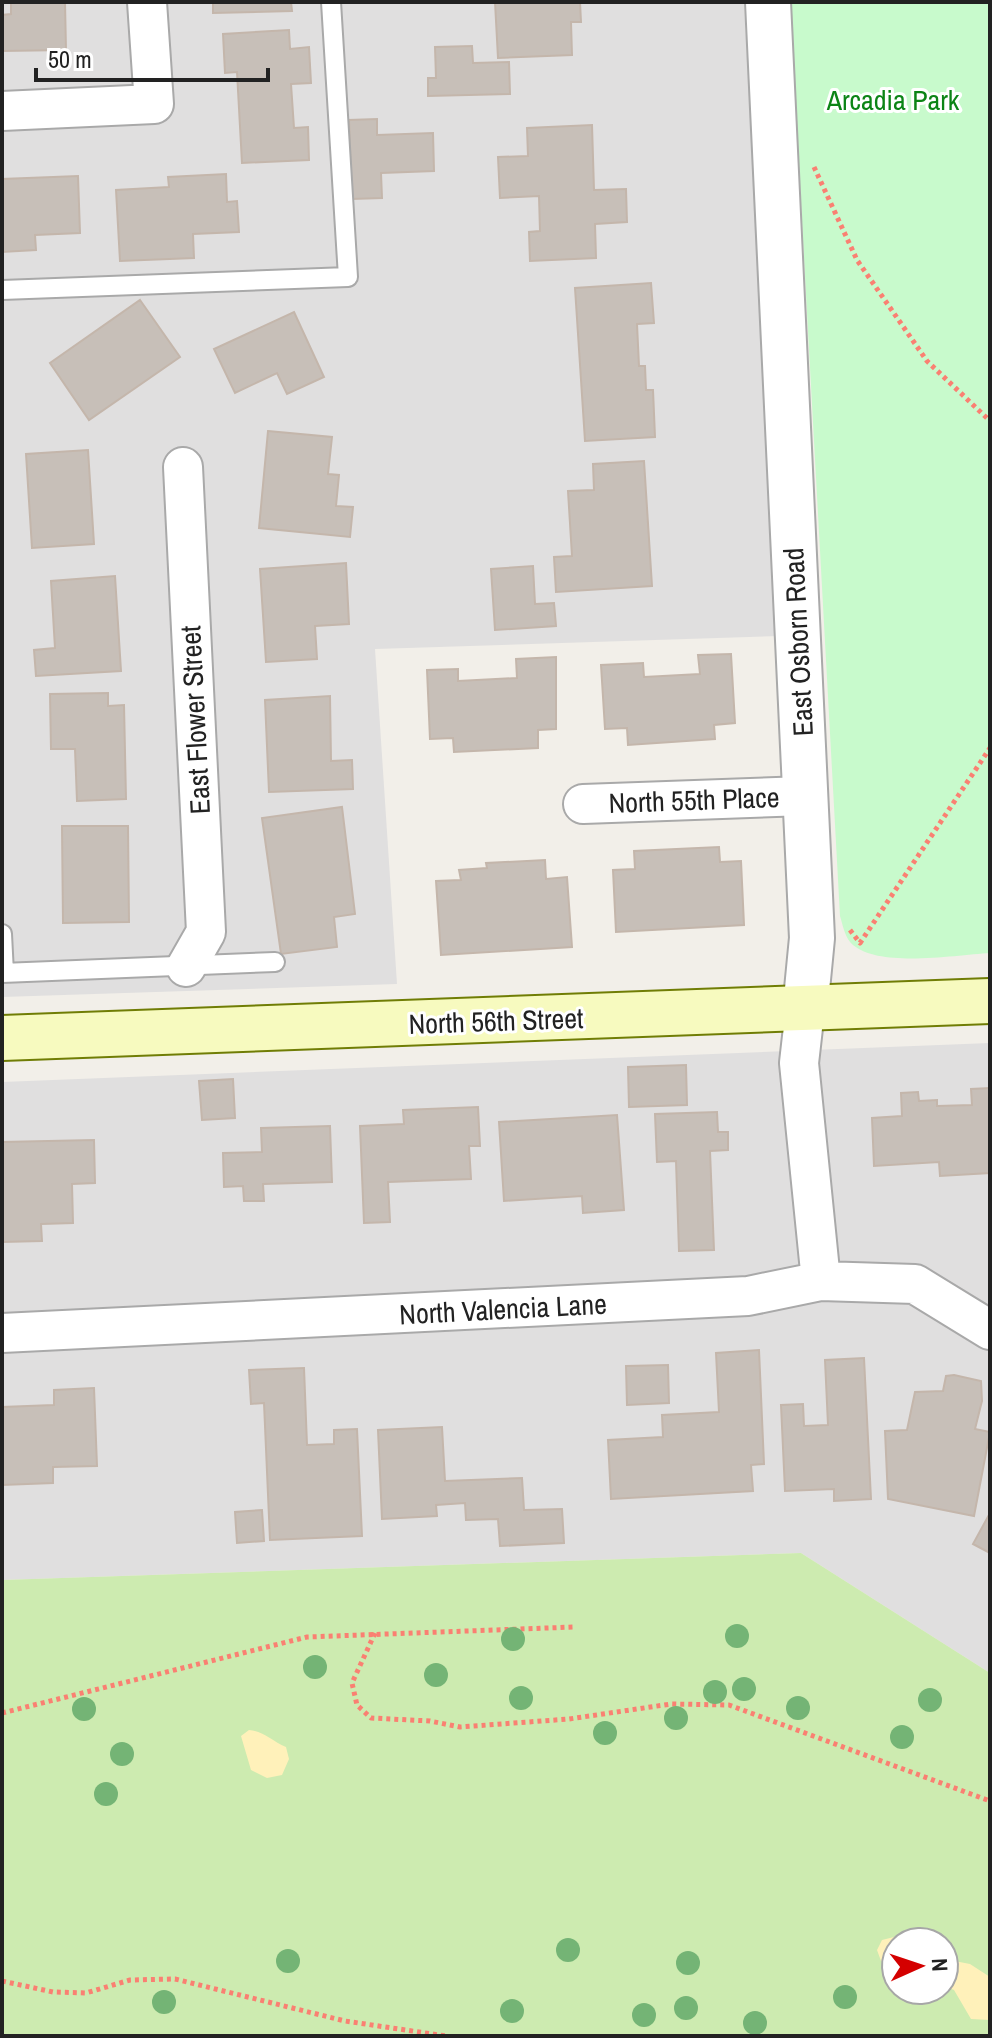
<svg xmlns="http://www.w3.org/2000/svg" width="992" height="2038" font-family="'Archivo Narrow',sans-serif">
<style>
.residential{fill:#e0dfdf}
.grass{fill:#cdebb0;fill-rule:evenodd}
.sand{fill:#fff1ba}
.park{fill:#c8facc}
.building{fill:#c7bfb8;stroke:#c4b6ab;stroke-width:2}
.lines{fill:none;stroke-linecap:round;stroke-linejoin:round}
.service-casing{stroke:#a9a9a9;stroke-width:22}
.minor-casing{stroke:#a9a9a9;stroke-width:42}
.tertiary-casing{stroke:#a9a9a9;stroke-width:48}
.secondary-casing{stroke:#707d05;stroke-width:48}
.path{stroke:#fa8072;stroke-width:5;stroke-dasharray:4 4;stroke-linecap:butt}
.service{stroke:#fff;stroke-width:18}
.minor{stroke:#fff;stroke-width:38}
.tertiary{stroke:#fff;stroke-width:44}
.secondary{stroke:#f7fabf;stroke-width:44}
.tree{fill:#74b475}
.labels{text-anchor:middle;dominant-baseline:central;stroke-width:6;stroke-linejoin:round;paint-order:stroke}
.park-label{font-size:28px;fill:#0c8416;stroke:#fff}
.street-label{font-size:28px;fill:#222;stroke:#fff}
</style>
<rect width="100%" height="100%" fill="#f2efe9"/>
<!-- residential -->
<path class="residential" d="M2,2h742l35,634 -404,13 22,335 -395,13z
M990,1043v630l-189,-120 -799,27v-498z"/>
<!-- grass -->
<path class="grass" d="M801,1553l189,120v363h-988v-456zM896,1942h48v48h-48z"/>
<!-- sand -->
<path class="sand" d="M249,1730c15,1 23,11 37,17l3,12 -7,16 -15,3 -16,-8 -10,-34z
M894,1937l18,5h-16v25l-15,-6 -4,-11 5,-10z
M944,1959l26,5 20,13v43l-19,-1 -17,-29 -10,-4z"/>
<!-- park -->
<path class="park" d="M790,2h200v951c-35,2 -110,15 -137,-8 -8,-7 -10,-19 -13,-29z"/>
<!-- building -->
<path class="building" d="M11,2h54l1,48 -64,1v-36l9,-1z
M213,2h78l1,9 -79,2z
M495,2h85l1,20h-10l1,33 -74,3z
M289,30l1,19 19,-2 2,36 -20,1 3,44 14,-1 1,33 -67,3 -5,-91 -12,1 -2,-39z
M472,46l1,17 36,-1 1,32 -82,2v-18h8l-1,-31z
M377,119v16l56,-2 1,38 -53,2 1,25 -30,1 -3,-79z
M592,125l2,65 32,-1 1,33 -32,2 1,34 -66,3 -1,-29 11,-1 -1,-35 -39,2 -2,-41 30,-1 -1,-28z
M226,174l1,28 10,-1 2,31 -46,2 1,24 -74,3 -4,-71 53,-3 -1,-10z
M78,176l2,57 -45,2 1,15 -34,2v-73z
M651,283l3,40 -17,1 2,42h6l1,24h7l2,47 -70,4 -10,-153z
M140,300l40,57 -91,63 -39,-57z
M294,312l30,65 -37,17 -10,-21 -42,20 -21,-44z
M268,431l64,6 -4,37 11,1 -3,31 17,1 -3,30 -91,-9z
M88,450l6,94 -62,4 -6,-94z
M644,461l8,125 -96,6 -2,-35 18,-1 -4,-65 26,-1 -1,-26z
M346,563l3,61 -34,2 2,33 -51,3 -6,-93z
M533,566l2,38 19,-1 2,23 -61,4 -4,-61z
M115,576l6,95 -85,5 -2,-26 21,-2 -4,-67z
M731,654l4,69 -21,2 1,14 -87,6 -1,-17 -22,1 -4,-64 42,-2 1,14 56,-3 -2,-19z
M556,657v72l-18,1v18l-84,4 -1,-14 -23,1 -3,-69 31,-1v12l59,-3 -1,-19z
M108,693v13l16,-1 2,94 -49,2 -2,-52h-24l-1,-55z
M330,696l1,65 21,-1 1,29 -84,3 -4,-92z
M342,807l13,107 -21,3 3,30 -56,7 -19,-136z
M62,826h66l1,96 -66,1z
M719,847l1,15 21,-1 3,64 -128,7 -3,-62 22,-1 -1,-18z
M545,860l1,19 21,-2 5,70 -131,8 -5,-74 25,-1 -2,-10 28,-2 -1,-5z
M686,1065l1,40 -58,2 -1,-40z
M233,1079l2,39 -33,2 -3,-39z
M990,1088v85l-50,3 -1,-14 -65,4 -2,-48 30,-2 -1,-23 17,-1 1,9 18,-1v6l35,-1 -1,-16z
M478,1107l2,39h-11l2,33 -83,3 2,40 -26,1 -4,-97 44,-2 -1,-14z
M717,1112l1,20h10v18l-18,1 4,99 -35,1 -3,-90 -19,1 -2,-48z
M617,1115l7,95 -41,3 -1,-17 -78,5 -5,-79z
M330,1126l2,56 -69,2 1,17h-20l-1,-15 -19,1 -1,-34 39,-1 -1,-24z
M94,1140l1,43 -23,1 1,39 -32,1 1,17 -40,1v-100z
M759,1350l5,114 -13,1 2,26 -142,8 -3,-59 55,-3 -1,-22 57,-3 -3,-59z
M864,1358l7,141 -37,2v-12l-49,2 -4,-86 22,-1 1,22 24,-1 -3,-65z
M668,1365l1,38 -42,2 -1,-39z
M304,1368l3,77 27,-1v-14l23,-1 5,107 -92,4 -6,-137 -13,1 -2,-34z
M954,1375l27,6 1,20 -7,28 15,3 -16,84 -86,-17 -3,-68 22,-1 8,-38 28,-1 3,-15z
M94,1388l3,78 -44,1v16l-51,2v-78l52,-2v-15z
M442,1427l3,54 77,-3 2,32 38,-1 2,34 -64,3 -2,-27 -32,1 -1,-17 -29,2 1,11 -55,3 -4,-89z
M262,1510l2,31 -27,2 -2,-31z
M990,1513v40l-17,-9z"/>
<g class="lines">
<defs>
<path id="service" d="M2,290l346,-13 -17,-275
M2,934l2,39
M2,973l273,-11"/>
<path id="minor" d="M2,111l152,-7 -7,-102
M183,467l23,465 -20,35
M583,804l222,-8
M805,1010l-6,53 22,218
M2,1333l746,-37 73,-15 94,3 75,46"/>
<path id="tertiary" d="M768,2l44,936 -7,72"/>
<path id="secondary" d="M2,1038l988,-37"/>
</defs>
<!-- service casing -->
<use href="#service" class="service-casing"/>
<!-- minor casing -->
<use href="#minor" class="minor-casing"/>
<!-- tertiary casing -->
<use href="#tertiary" class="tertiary-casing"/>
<!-- secondary casing -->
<use href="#secondary" class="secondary-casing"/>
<!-- path -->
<path class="path" d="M814,167l43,93 70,101 63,60
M850,930l10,13 130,-195
M375,1633l-23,50 5,22 14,13 59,3 30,6 109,-8 102,-15 58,1 261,96
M2,1713l305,-76 267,-10
M2,1981l51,11 33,1 44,-13 45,-1 170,42 101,15"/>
<!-- service -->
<use href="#service" class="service"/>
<!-- minor -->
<use href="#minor" class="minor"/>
<!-- tertiary -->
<use href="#tertiary" class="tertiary"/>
<!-- secondary -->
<use href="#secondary" class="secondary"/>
</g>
<!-- trees -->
<g class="tree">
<circle cx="737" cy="1636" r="12"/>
<circle cx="513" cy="1639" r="12"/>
<circle cx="315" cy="1667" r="12"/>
<circle cx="436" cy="1675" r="12"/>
<circle cx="744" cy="1689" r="12"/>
<circle cx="715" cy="1692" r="12"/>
<circle cx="521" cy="1698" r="12"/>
<circle cx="930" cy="1700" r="12"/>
<circle cx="798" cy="1708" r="12"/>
<circle cx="84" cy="1709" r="12"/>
<circle cx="676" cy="1718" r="12"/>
<circle cx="605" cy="1733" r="12"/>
<circle cx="902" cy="1737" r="12"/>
<circle cx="122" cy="1754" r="12"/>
<circle cx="106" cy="1794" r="12"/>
<circle cx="568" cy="1950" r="12"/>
<circle cx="288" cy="1961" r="12"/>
<circle cx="688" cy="1963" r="12"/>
<circle cx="845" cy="1997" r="12"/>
<circle cx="164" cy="2002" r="12"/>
<circle cx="686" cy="2008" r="12"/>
<circle cx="512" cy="2011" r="12"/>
<circle cx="644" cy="2015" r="12"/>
<circle cx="755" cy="2023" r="12"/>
</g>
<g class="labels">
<!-- park labels -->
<g class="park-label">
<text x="893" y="100">Arcadia Park</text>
</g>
<!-- street labels -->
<g class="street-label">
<text transform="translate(798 642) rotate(-93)">East Osborn Road</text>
<text transform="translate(195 720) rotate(-93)">East Flower Street</text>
<text transform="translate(694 800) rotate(-2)">North 55th Place</text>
<text transform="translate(496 1021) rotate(-2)">North 56th Street</text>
<text transform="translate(503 1309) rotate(-3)">North Valencia Lane</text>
</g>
</g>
<!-- border -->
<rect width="992" height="2038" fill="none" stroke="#222222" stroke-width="8"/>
<!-- north arrow -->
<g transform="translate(920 1966) rotate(87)"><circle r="38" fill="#ffffff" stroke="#a7a7a7" stroke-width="2"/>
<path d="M0-6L14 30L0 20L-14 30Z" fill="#d40000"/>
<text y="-12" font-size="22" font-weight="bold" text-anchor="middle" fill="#222222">N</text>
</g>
<!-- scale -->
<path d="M36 68v12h232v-12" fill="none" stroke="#222222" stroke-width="4"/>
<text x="48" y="68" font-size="24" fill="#222222" stroke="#ffffff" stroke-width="6" paint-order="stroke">50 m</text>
</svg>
